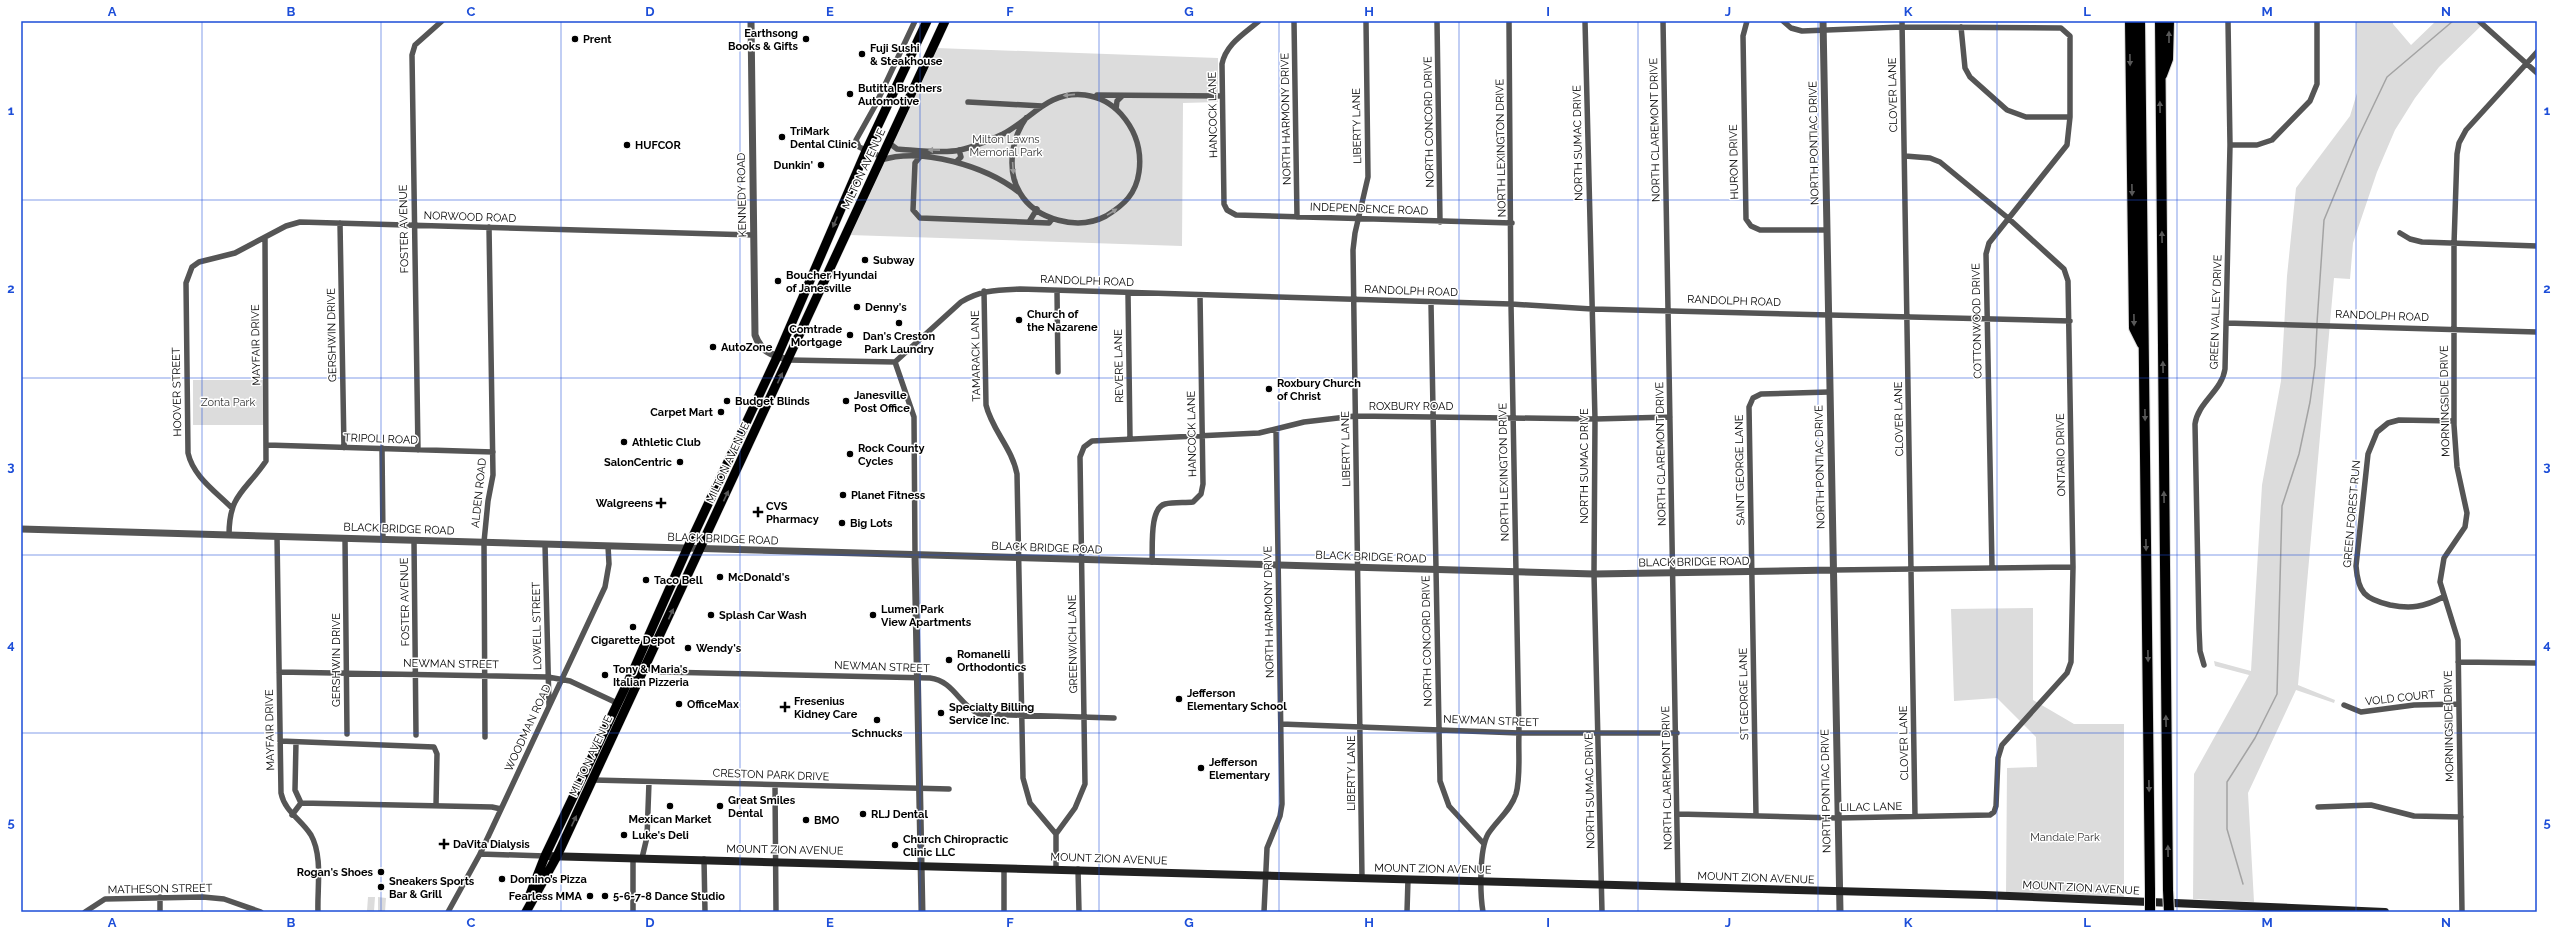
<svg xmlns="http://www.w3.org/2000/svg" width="2558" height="933" font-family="Raleway,sans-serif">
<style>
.green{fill:#dcdcdc}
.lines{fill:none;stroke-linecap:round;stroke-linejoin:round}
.stream{stroke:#a3a3a3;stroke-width:1.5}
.primary-casing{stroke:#dbdbdb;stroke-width:10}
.motorway-casing{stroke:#dbdbdb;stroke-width:12}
.minor{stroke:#555;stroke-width:5.5}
.tertiary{stroke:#555;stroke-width:7}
.secondary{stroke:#222;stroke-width:8}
.primary{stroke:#000;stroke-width:9}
.motorway{stroke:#000;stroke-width:10}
.motorway-bridge-casing{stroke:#dbdbdb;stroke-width:12;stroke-linecap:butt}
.motorway-bridge{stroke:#000;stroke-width:10}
.oneway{fill:#595959}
.oneway2{fill:#999}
.grid{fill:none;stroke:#1d4ed8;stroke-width:1;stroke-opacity:0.55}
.poi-dot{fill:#000;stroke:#fff;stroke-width:1.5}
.labels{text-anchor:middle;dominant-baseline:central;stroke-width:3;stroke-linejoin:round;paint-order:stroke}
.poi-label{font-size:11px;font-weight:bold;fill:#000;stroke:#fff;text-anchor:start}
.street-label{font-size:11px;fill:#000;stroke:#fff}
.park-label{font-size:11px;fill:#333;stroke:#fff}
.neatline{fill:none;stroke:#1d4ed8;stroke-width:1.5}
.grid-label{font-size:13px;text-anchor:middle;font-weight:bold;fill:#1d4ed8}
</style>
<rect width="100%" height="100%" fill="#fff"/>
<!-- green -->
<path class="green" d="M2356,21h37v3l18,21 25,-24h50l-47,46 -24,31 -20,32 -18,42 -24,71 -3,36 -16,-1 -36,407 37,15 -1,3 -38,-13 -48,103 6,109 -61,-3 1,-125 55,-99 -34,-9 -1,-5 37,10 11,-186 19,-104 6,-105 9,-88 54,-72 7,-23z
M936,48l282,10v44l-35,1 -1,143 -333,-11z
M193,380h70v45h-70z
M2033,608v92l41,24h50v178l-118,-6 1,-128 30,-1 -1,-30 -39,-39 -43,3 -3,-92z
M368,897h7l-1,14h-7z
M378,897l8,1 -1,14 -7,-1z"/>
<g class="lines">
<!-- stream -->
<path class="stream" d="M2317,323l7,-103 33,-80 30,-63 66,-56
M2243,884l-16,-55v-47l28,-44 22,-44 5,-188 17,-52 11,-52 5,-36 2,-39"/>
<defs>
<path id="primary" d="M529,897l16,-41 88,-185 54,-122 90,-192 89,-206 61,-130
M526,912l31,-56 388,-835"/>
<path id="motorway" d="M2130,21l4,307 8,16
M2140,21l10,869
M2160,21l8,869
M2162,75l6,-16 1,-38"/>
</defs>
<!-- primary casing -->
<use href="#primary" class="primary-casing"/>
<!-- motorway casing -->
<use href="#motorway" class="motorway-casing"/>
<!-- minor -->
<path class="minor" d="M1259,21c-15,13 -33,23 -37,43l2,140 3,6 9,5 276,8
M1294,21l3,196
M1437,21l3,201
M1585,21l10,398 -1,155 8,338
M1663,21l15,865
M1747,21l-4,15 3,183 5,7 9,4h66
M1783,21l8,7 11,3 100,-4 159,1 9,8v81l-3,28 -78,98 -3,11 6,313
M1902,21l13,795
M2479,21l58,52
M1961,27l4,41 5,9 37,33 19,7h44
M1097,95l125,1
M968,102l74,4
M1116,109l1,-8 5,-5
M889,143l8,6c17,1 47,5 63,1 14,-3 30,-10 43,-16 30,-16 44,-43 82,-39 15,2 26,8 36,19 15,17 21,36 18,58 -3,22 -15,33 -33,44 -28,15 -70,4 -86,-23 -14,-23 -8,-55 6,-75
M2230,145h27l15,-5 38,-39 7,-17v-63
M882,157l-23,-10 -3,-7 19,-34 40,-85
M919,158l-4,5 -2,47 7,8 129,5 3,-4
M881,160c41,-13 105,6 139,33
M956,162l5,-5 -2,-7
M1029,222l8,-13
M340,223l4,225
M2400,233l10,6 12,3 115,4
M984,291l2,114c6,25 26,43 31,69l6,304 7,25 26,31
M1057,291l1,81
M1128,293l2,145
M1431,303l9,478 9,25 35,38
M2226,323l311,9
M789,360l106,2 66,-60c19,-12 36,-12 59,-13l491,15 81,5 478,12
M895,362l19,55 1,138
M267,445l226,7
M382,448l1,92
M418,450l-6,-395 3,-10 27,-24
M231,507c-16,-16 -38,-31 -43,-54l-2,-170 6,-16 7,-5 36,-9 51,-27 14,-4 453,13
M229,535c0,-41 16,-43 37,-74l-1,-223
M277,536l4,257c4,19 20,26 30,42 12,21 6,54 7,77
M345,538l2,196
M414,541l2,194
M545,544l4,162
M1152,562c1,-14 -3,-54 13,-58 9,-2 20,-1 28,-2l8,-8 2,-10 -3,-189
M1833,570l240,-3
M2443,597c-19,10 -32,12 -53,8 -25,-6 -32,-12 -34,-39l12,-112 9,-22 11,-9 11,-3 55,1
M2458,662l79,1
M2204,665l-4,-14 -1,-22 -4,-205c3,-22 27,-33 30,-55l5,-224 -2,-124
M642,667l20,5 268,6c24,3 29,27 49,36l135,4
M279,672l269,5 22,4 47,22
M2344,705l17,7 53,-7 45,-1
M1281,724l238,9h158
M485,737l-1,-195 4,-41 5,-26 -4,-248
M280,741l154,6 3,7 -1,52
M296,742l-1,48 6,13
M593,780l356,9
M775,785l1,127
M301,803l191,4 9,2
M2318,807l53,-2 43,11 47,1
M1678,814l159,4 153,-3 4,-3 2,-6 2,-48 4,-13 65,-72 4,-11 2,-95 -5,-286 -4,-12 -56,-51 -68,-56 -10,-4 -25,-2
M292,815l9,-12
M1756,816l-7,-409 4,-9 8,-4 68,-2
M480,854l65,2
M633,858v54
M642,858l5,-21 2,-55
M704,859l1,53
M1004,868v44
M1056,869v-35l19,-26 10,-24 -5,-327 4,-10 8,-6 167,-8 45,-11 51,-6 240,3 75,-2
M1078,869l1,43
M1362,878l-9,-628 2,-17 13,-56 -2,-156
M85,912l20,-13 98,-2 21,2 37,13
M160,912v-15
M448,912l32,-58 125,-267 4,-23 -1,-18
M1264,912l3,-64 13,-32 2,-12 -6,-374
M1407,912l1,-33
M1483,912c-3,-18 -4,-62 5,-78 9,-14 23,-24 28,-40 5,-18 2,-42 3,-61l-8,-429 -2,-283
M2462,912l-4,-272 -18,-58 4,-24 21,-31 2,-14 -10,-46 -3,-42v-181l3,-90 2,-11 7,-13 71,-78"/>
<!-- tertiary -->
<path class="tertiary" d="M751,21l4,314c6,17 17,20 34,25
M1823,21l17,891
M21,529l1573,45 239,-4
M915,555l7,357"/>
<!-- secondary -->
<path class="secondary" d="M545,856l1440,39 400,17"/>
<!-- primary -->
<use href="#primary" class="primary"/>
<!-- motorway -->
<use href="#motorway" class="motorway"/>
<defs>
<path id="motorway-bridge" d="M2150,890v22
M2168,890l1,22"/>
</defs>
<!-- motorway-bridge casing -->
<use href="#motorway-bridge" class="motorway-bridge-casing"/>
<!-- motorway-bridge -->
<use href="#motorway-bridge" class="motorway-bridge"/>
</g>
<!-- one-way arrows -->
<defs><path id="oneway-solid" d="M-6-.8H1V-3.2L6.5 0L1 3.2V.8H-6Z"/></defs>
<g class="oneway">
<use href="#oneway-solid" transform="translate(2169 37) rotate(-90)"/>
<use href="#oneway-solid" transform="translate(2130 60) rotate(89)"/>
<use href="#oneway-solid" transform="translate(2160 107) rotate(-91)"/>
<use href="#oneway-solid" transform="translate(2132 190) rotate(89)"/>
<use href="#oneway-solid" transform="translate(835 222) rotate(113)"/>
<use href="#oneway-solid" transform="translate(2162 237) rotate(-91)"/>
<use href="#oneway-solid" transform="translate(2134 320) rotate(89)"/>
<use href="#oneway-solid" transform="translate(2163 367) rotate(-91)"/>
<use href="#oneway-solid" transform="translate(780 378) rotate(-65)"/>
<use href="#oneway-solid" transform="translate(2145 415) rotate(89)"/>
<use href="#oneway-solid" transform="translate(726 496) rotate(-65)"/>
<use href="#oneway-solid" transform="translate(2164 497) rotate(-91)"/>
<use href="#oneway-solid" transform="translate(2146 545) rotate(89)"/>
<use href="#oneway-solid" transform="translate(671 614) rotate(-65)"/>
<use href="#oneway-solid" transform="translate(2148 656) rotate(89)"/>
<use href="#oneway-solid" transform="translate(2166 721) rotate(-91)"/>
<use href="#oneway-solid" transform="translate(2149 786) rotate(89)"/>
<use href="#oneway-solid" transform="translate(574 821) rotate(-65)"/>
<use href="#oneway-solid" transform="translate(2168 851) rotate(-91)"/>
</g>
<g class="oneway2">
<use href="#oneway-solid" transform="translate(1069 95) rotate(174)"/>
<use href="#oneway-solid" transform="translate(934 150) rotate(-179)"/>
<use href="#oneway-solid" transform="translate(1013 168) rotate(86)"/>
<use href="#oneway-solid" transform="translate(1112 212) rotate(-32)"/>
</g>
<!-- grid -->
<path class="grid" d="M202,21v891M381,21v891M561,21v891M740,21v891M920,21v891M1099,21v891M1279,21v891M1459,21v891M1638,21v891M1818,21v891M1997,21v891M2177,21v891M2356,21v891M21,200h2516M21,378h2516M21,555h2516M21,733h2516"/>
<!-- markers -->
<g class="poi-dot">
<circle cx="575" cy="39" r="4"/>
<circle cx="806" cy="39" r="4"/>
<circle cx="862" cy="54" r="4"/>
<circle cx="850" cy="94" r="4"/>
<circle cx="782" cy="137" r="4"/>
<circle cx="627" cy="145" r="4"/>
<circle cx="821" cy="165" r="4"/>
<circle cx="865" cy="260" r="4"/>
<circle cx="778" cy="281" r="4"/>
<circle cx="857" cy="307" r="4"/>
<circle cx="1019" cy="320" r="4"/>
<circle cx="899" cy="323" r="4"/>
<circle cx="850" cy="335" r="4"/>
<circle cx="713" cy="347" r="4"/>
<circle cx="1269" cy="389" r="4"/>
<circle cx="727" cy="401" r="4"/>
<circle cx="846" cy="401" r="4"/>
<circle cx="721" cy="412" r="4"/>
<circle cx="624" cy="442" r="4"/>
<circle cx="850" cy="454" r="4"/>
<circle cx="680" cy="462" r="4"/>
<circle cx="843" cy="495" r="4"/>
<path d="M659 497h4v4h4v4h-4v4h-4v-4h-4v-4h4z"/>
<path d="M756 506h4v4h4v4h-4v4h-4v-4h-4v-4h4z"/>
<circle cx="842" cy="523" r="4"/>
<circle cx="720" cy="577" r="4"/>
<circle cx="646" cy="580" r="4"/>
<circle cx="711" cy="615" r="4"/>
<circle cx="873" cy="615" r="4"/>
<circle cx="633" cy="627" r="4"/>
<circle cx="688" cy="648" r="4"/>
<circle cx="949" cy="660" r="4"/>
<circle cx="605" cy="675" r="4"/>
<circle cx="1179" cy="699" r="4"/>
<circle cx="679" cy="704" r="4"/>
<path d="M783 701h4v4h4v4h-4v4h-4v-4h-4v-4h4z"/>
<circle cx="941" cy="713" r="4"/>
<circle cx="877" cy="720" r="4"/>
<circle cx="1201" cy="768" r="4"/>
<circle cx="670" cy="806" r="4"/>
<circle cx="720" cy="806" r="4"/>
<circle cx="863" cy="814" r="4"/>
<circle cx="806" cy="820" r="4"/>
<circle cx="624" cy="835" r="4"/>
<path d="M442 838h4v4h4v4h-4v4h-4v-4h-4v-4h4z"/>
<circle cx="895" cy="845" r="4"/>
<circle cx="381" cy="872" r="4"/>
<circle cx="502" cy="879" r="4"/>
<circle cx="381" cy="887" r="4"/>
<circle cx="590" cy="896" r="4"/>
<circle cx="605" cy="896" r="4"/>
</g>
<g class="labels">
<!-- poi labels -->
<g class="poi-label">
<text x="798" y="33" text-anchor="end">Earthsong<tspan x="798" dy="13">Books &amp; Gifts</tspan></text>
<text x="583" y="39">Prent</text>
<text x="870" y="48">Fuji Sushi<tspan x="870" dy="13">&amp; Steakhouse</tspan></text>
<text x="858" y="88">Butitta Brothers<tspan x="858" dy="13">Automotive</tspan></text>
<text x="790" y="131">TriMark<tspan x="790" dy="13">Dental Clinic</tspan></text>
<text x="635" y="145">HUFCOR</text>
<text x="813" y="165" text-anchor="end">Dunkin'</text>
<text x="873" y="260">Subway</text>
<text x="786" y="275">Boucher Hyundai<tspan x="786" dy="13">of Janesville</tspan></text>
<text x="865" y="307">Denny's</text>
<text x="1027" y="314">Church of<tspan x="1027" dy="13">the Nazarene</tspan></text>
<text x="842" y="329" text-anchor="end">Comtrade<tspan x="842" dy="13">Mortgage</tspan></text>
<text x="899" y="336" text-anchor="middle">Dan's Creston<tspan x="899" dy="13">Park Laundry</tspan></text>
<text x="721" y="347">AutoZone</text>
<text x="1277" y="383">Roxbury Church<tspan x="1277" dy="13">of Christ</tspan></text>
<text x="854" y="395">Janesville<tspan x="854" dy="13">Post Office</tspan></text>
<text x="735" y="401">Budget Blinds</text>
<text x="713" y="412" text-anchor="end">Carpet Mart</text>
<text x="632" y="442">Athletic Club</text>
<text x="858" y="448">Rock County<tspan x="858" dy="13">Cycles</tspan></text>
<text x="672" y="462" text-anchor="end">SalonCentric</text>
<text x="851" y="495">Planet Fitness</text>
<text x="653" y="503" text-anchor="end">Walgreens</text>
<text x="766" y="506">CVS<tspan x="766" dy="13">Pharmacy</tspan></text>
<text x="850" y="523">Big Lots</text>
<text x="728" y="577">McDonald's</text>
<text x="654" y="580">Taco Bell</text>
<text x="881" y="609">Lumen Park<tspan x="881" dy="13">View Apartments</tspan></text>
<text x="719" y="615">Splash Car Wash</text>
<text x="633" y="640" text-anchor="middle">Cigarette Depot</text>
<text x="696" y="648">Wendy's</text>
<text x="957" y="654">Romanelli<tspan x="957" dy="13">Orthodontics</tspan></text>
<text x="613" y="669">Tony &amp; Maria's<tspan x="613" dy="13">Italian Pizzeria</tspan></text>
<text x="1187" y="693">Jefferson<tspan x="1187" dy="13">Elementary School</tspan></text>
<text x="794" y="701">Fresenius<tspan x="794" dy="13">Kidney Care</tspan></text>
<text x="687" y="704">OfficeMax</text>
<text x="949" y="707">Specialty Billing<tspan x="949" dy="13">Service Inc.</tspan></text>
<text x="877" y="733" text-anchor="middle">Schnucks</text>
<text x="1209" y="762">Jefferson<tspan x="1209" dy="13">Elementary</tspan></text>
<text x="728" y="800">Great Smiles<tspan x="728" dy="13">Dental</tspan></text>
<text x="871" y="814">RLJ Dental</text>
<text x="670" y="819" text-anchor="middle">Mexican Market</text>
<text x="814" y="820">BMO</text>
<text x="632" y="835">Luke's Deli</text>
<text x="903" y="839">Church Chiropractic<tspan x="903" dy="13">Clinic LLC</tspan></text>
<text x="453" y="844">DaVita Dialysis</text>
<text x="373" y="872" text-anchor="end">Rogan's Shoes</text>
<text x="510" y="879">Domino’s Pizza</text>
<text x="389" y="881">Sneakers Sports<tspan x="389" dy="13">Bar &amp; Grill</tspan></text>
<text x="582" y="896" text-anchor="end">Fearless MMA</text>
<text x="613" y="896">5-6-7-8 Dance Studio</text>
</g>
<!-- street labels -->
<g class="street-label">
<text transform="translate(1893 95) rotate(-91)">CLOVER LANE</text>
<text transform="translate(1213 115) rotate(-91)">HANCOCK LANE</text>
<text transform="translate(1286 119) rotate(-91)">NORTH HARMONY DRIVE</text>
<text transform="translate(1429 122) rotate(-91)">NORTH CONCORD DRIVE</text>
<text transform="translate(1357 126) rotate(-91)">LIBERTY LANE</text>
<text transform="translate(1655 130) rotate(-91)">NORTH CLAREMONT DRIVE</text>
<text transform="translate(1578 143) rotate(-91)">NORTH SUMAC DRIVE</text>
<text transform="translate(1814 143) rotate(-91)">NORTH PONTIAC DRIVE</text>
<text transform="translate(1501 148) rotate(-91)">NORTH LEXINGTON DRIVE</text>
<text transform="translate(1734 162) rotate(-91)">HURON DRIVE</text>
<text transform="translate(864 169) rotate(-65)">MILTON AVENUE</text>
<text transform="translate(742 195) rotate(-91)">KENNEDY ROAD</text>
<text transform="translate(1369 209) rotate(2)">INDEPENDENCE ROAD</text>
<text transform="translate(470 217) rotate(2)">NORWOOD ROAD</text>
<text transform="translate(404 229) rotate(-91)">FOSTER AVENUE</text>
<text transform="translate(1087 281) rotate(2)">RANDOLPH ROAD</text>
<text transform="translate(1411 291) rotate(2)">RANDOLPH ROAD</text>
<text transform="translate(1734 301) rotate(2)">RANDOLPH ROAD</text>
<text transform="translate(2216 312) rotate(-88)">GREEN VALLEY DRIVE</text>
<text transform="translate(2382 316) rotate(2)">RANDOLPH ROAD</text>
<text transform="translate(1977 321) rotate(-91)">COTTONWOOD DRIVE</text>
<text transform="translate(332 335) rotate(-91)">GERSHWIN DRIVE</text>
<text transform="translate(256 345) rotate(-91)">MAYFAIR DRIVE</text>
<text transform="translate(976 356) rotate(-91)">TAMARACK LANE</text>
<text transform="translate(1119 366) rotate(-91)">REVERE LANE</text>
<text transform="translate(177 392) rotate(-91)">HOOVER STREET</text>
<text transform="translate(2445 401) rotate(-91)">MORNINGSIDE DRIVE</text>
<text x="1411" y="406">ROXBURY ROAD</text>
<text transform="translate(1899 419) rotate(-91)">CLOVER LANE</text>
<text transform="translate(1192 434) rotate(-91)">HANCOCK LANE</text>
<text transform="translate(381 439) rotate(2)">TRIPOLI ROAD</text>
<text transform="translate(1346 449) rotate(-91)">LIBERTY LANE</text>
<text transform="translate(1661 454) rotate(-91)">NORTH CLAREMONT DRIVE</text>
<text transform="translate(2061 455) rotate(-91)">ONTARIO DRIVE</text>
<text transform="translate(728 463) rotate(-65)">MILTON AVENUE</text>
<text transform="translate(1584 466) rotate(-90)">NORTH SUMAC DRIVE</text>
<text transform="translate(1820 467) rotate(-91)">NORTH PONTIAC DRIVE</text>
<text transform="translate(1740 470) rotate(-91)">SAINT GEORGE LANE</text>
<text transform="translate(1504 472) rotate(-91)">NORTH LEXINGTON DRIVE</text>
<text transform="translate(479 493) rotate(-84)">ALDEN ROAD</text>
<text transform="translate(2352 514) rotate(-85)">GREEN FOREST RUN</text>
<text transform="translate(399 529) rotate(2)">BLACK BRIDGE ROAD</text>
<text transform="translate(723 539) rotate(2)">BLACK BRIDGE ROAD</text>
<text transform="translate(1047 548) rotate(2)">BLACK BRIDGE ROAD</text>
<text transform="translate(1371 557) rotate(2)">BLACK BRIDGE ROAD</text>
<text transform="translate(1694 562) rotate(-1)">BLACK BRIDGE ROAD</text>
<text transform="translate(405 602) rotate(-91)">FOSTER AVENUE</text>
<text transform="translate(1269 612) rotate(-91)">NORTH HARMONY DRIVE</text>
<text transform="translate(537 626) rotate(-91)">LOWELL STREET</text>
<text transform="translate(1427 641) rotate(-91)">NORTH CONCORD DRIVE</text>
<text transform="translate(1073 644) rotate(-91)">GREENWICH LANE</text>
<text transform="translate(336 660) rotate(-90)">GERSHWIN DRIVE</text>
<text transform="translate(451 664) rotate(1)">NEWMAN STREET</text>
<text transform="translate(882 667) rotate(2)">NEWMAN STREET</text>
<text transform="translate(1744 694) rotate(-91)">ST GEORGE LANE</text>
<text transform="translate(2400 698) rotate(-6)">VOLD COURT</text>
<text transform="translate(1491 721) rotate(2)">NEWMAN STREET</text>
<text transform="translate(2449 726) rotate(-91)">MORNINGSIDE DRIVE</text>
<text transform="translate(528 728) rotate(-65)">WOODMAN ROAD</text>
<text transform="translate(270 730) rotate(-91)">MAYFAIR DRIVE</text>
<text transform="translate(1904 743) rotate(-91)">CLOVER LANE</text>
<text transform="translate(591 756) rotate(-65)">MILTON AVENUE</text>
<text transform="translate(1351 773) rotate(-90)">LIBERTY LANE</text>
<text transform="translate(771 775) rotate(2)">CRESTON PARK DRIVE</text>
<text transform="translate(1667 778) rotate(-91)">NORTH CLAREMONT DRIVE</text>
<text transform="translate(1590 791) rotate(-91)">NORTH SUMAC DRIVE</text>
<text transform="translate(1826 791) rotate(-91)">NORTH PONTIAC DRIVE</text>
<text transform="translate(1871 807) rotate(-1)">LILAC LANE</text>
<text transform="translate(785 850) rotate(1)">MOUNT ZION AVENUE</text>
<text transform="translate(1109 859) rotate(2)">MOUNT ZION AVENUE</text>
<text transform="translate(1433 869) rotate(1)">MOUNT ZION AVENUE</text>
<text transform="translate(1756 878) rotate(2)">MOUNT ZION AVENUE</text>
<text transform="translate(2081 888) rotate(3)">MOUNT ZION AVENUE</text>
<text transform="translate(160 889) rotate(-1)">MATHESON STREET</text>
</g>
<!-- park labels -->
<g class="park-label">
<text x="1006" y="139">Milton Lawns<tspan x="1006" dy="13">Memorial Park</tspan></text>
<text x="228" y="402">Zonta Park</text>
<text x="2065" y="837">Mandale Park</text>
</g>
</g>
<!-- border -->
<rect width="2558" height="933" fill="none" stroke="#ffffff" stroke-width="44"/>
<rect x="22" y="22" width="2514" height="889" class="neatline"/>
<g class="grid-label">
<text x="112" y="16">A</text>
<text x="291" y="16">B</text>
<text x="471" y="16">C</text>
<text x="650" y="16">D</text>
<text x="830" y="16">E</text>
<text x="1010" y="16">F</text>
<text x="1189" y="16">G</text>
<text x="1369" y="16">H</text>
<text x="1548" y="16">I</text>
<text x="1728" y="16">J</text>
<text x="1908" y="16">K</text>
<text x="2087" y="16">L</text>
<text x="2267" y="16">M</text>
<text x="2446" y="16">N</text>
<text x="11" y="115">1</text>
<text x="2547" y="115">1</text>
<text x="11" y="293">2</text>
<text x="2547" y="293">2</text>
<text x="11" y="471">3</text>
<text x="2547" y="471">3</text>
<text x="11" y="649">4</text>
<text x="2547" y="649">4</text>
<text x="11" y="827">5</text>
<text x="2547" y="827">5</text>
<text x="112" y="927">A</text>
<text x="291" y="927">B</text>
<text x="471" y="927">C</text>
<text x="650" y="927">D</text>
<text x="830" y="927">E</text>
<text x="1010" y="927">F</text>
<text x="1189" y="927">G</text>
<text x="1369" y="927">H</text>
<text x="1548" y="927">I</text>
<text x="1728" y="927">J</text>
<text x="1908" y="927">K</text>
<text x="2087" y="927">L</text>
<text x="2267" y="927">M</text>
<text x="2446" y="927">N</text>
</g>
</svg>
